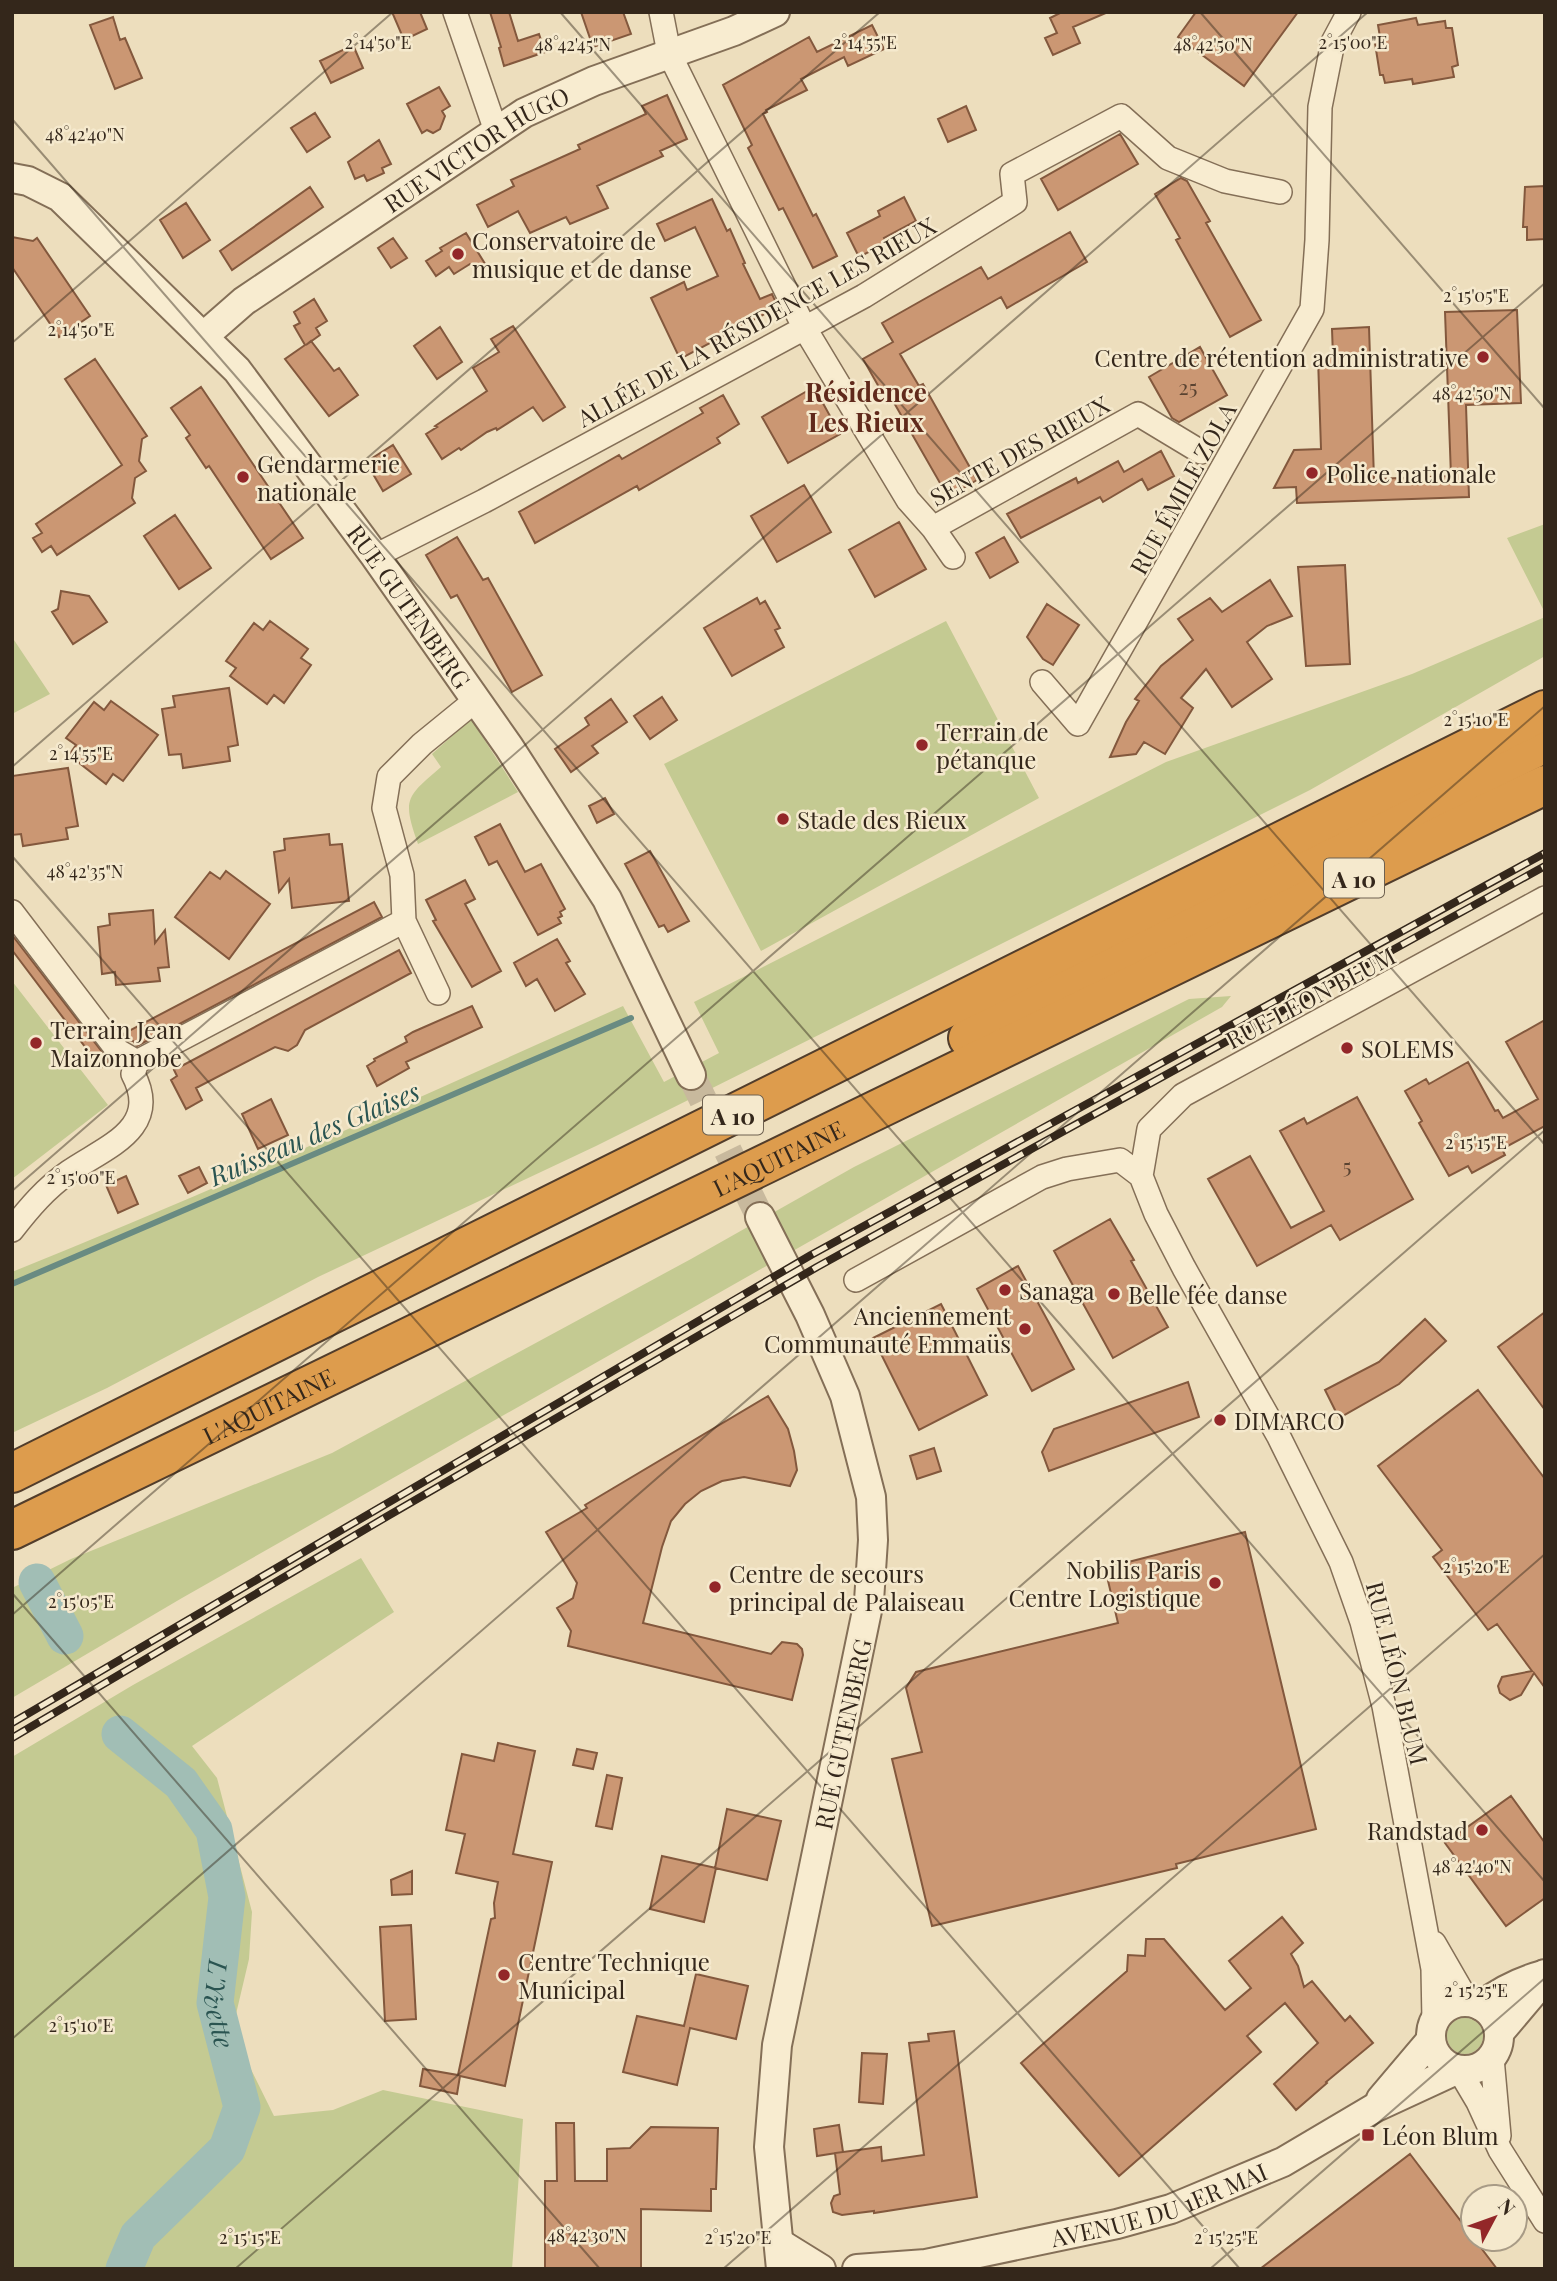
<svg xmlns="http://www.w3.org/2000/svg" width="1557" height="2281" font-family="'Playfair Display',serif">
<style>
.green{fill:#c4ca92}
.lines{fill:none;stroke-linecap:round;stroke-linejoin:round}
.stream{stroke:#698b82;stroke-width:6}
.river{stroke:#a1beb5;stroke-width:37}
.building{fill:#cb9773;stroke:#83583d;stroke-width:2}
.tertiary-tunnel{stroke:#c8b99d;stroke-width:28;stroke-dasharray:28 14;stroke-linecap:butt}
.minor-casing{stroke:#846f57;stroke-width:26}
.tertiary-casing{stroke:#846f57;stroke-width:32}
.motorway-casing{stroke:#523d2b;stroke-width:42}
.minor{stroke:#f8ecd0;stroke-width:23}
.tertiary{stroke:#f8ecd0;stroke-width:28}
.motorway{stroke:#dd9c4d;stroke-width:38}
.rail-casing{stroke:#34271b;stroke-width:8}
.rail{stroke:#f5e9cd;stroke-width:5;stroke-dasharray:16;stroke-linecap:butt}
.ticks{fill:none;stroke:#34271b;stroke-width:2;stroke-opacity:0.45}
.poi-dot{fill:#932729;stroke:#f5e9cd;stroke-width:2.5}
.labels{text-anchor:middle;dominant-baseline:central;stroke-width:5;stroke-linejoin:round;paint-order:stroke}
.number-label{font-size:21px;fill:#5a4331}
.shield{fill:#f5e9cd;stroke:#6e6150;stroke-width:2}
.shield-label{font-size:23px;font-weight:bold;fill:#34271b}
.street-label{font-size:24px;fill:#34271b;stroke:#f5e9cd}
.poi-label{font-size:24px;fill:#34271b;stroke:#f5e9cd;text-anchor:start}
.neighbourhood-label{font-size:26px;font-weight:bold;fill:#60291b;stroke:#f5e9cd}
.water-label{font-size:26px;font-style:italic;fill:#2a5451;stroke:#f5e9cd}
.ticks-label{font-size:18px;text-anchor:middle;fill:#34271b;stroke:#f5e9cd;stroke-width:5;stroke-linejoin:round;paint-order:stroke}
</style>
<rect width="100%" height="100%" fill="#eddebd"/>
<!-- green -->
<path class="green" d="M1545,524v89l-38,-75z
M1545,617v39l-235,134 -714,356 -278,131 -211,111 -95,45v-161c206,-83 408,-175 611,-266l41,76 55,-29 -25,-51 472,-240 246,-88z
M946,621l93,177 -278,153 -97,-187z
M12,637l38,57 -38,20z
M471,719l47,73 -100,52c-16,-45 -12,-47 23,-77l-9,-13z
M12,981l96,124 -96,74z
M1231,996l-9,11 -1040,591 -170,100v-110l59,-29 261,-106 359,-194 163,-92 335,-168z
M361,1558l33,54 -202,134 25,32 35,134 -3,47 -17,72 42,85 59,-6 50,-20 140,29 -11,150h-500v-512l121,-72z
M1447 2036a18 18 0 1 1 36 0a18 18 0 1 1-36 0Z"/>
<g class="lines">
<!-- stream -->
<path class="stream" d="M12,1284l619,-266"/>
<!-- river -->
<g class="river">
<path d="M37,1582l28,54"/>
<path id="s1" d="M120,1734l61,49 33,47 13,67 -12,106 27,104 -15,42 -89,87 -14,33"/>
</g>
</g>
<!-- building -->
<path class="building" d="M392,12h28l7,17 -23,11z
M490,12h19l9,29 21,-7 6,18 -41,14 -5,-18 2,-1z
M581,12h42l8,22 -38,13z
M1062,12h46l-35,15 7,16 -27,12 -8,-17 12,-5 -7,-15z
M1196,12h102l-54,74 -66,-49z
M113,17l7,23 5,-2 17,40 -27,11 -25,-64z
M1416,18l2,7 27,-4 1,7h6l6,37 -6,2 2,10 -41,7 -1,-5 -27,4 -2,-8h-3l-6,-38h6l-2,-12z
M872,25l12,24 -36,17 -4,-9 -43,22 6,11 -41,20 1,2 -4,2 50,102 3,-2 21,42 -24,12 -30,-60 -4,2 -31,-62 4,-3 -29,-60 86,-48 8,15z
M353,45l10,23 -32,15 -11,-22z
M439,87l11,19 -8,5 3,5 -5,13 -7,4 -6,-3 -5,3 -15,-29z
M667,95l20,44 -27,12 3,5 -66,30 11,22 -38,16 -4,-7 -36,16 -12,-22 -30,16 -11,-22 37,-19 -3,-6 69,-31 -2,-4 68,-31 -4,-8z
M966,106l10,24 -28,12 -10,-23z
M315,113l15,24 -23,15 -16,-24z
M1120,134l18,30 -80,46 -17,-31z
M379,140l12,24 -9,4 2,5 -17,8 -3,-6 -9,4 -7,-17z
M1181,178l6,3 12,21 11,19 -4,2 55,97 -31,17 -54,-97 4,-2 -25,-44z
M1545,186v53l-18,1v-13h-4l2,-40z
M310,187l13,20 -91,63 -12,-19z
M904,197l12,24 -32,17 2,5 -27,14 -12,-24 33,-17 -2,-5z
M712,199l15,32 3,-2 15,34 -2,1 17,35 12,-5 6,13 -98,52 -29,-61 33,-16 3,8 31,-14 -23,-49 -30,14 -8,-17z
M186,203l24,37 -27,18 -23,-38z
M1070,232l17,30 -80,46 -6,-11 -101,57 19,32 4,-2 54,96 -29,17 -55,-96 -5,2 -25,-44 30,-17 -11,-19 99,-56 7,12z
M466,233l21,34 -17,-3 -16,10 -5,-7 -13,9 -10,-15 16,-10 -2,-3z
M12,237l21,4 4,-3 53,78 -31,21 -47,-70z
M393,238l14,20 -16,10 -13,-20z
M314,299l13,22 -11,7 4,7 -14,10 5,-4 23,30 5,-3 19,27 -29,21 -44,-57 20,-14 -11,-19 6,-3 -6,-11z
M1517,310l4,93 -55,2 3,92 -172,6 -1,-16 -22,1 20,-38 27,-1 -3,-91 15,-1 -1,-28 37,-2 5,152 77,-3 -6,-164z
M513,326l52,81 -22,14 -10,-14 -36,23 -1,-2 -9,4 -26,18 -2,-2 -17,11 -16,-25 11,-7 -2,-1 52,-35 -14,-23 26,-16 -8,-13z
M440,327l22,35 -25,17 -23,-33z
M1200,347l27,48 -48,27 -7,-4 -23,-41z
M95,359l52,77 -5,3 -3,22 7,10 -11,7 -3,20 3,5 -78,52 -6,-9 -9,6 -9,-14 9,-5 -6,-9 86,-59 -57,-86z
M201,387l102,151 -32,21 -62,-93 -3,2 -20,-30 4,-3 -19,-27z
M814,387l26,47 -52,29 -26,-46z
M723,395l16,29 -22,14 3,5 -81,47 -2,-4 -102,57 -16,-31 100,-57 3,4 81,-46 -3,-5z
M393,445l18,29 -28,17 -17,-29z
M1161,451l13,25 -26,14 -6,-11 -39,23 -3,-5 -79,41 -14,-24 69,-36 2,5 40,-22 6,11z
M804,485l27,47 -54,30 -26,-46z
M175,515l36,53 -32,21 -35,-53z
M899,522l27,47 -51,28 -26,-47z
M457,537l26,43 5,-2 54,97 -30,17 -55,-97 -6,3 -25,-43z
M1004,537l14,25 -28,16 -14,-25z
M1345,565l5,99 -44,2 -8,-99z
M1270,580l22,36 -25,10 -20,16 25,37 -40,28 -26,-38 -25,29 12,10 -28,46 -21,-12 -8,12 -26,3 16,-35 13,-21 -4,-2 26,-33 32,-26 -15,-21 32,-21 12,14z
M61,591l28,5 18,26 -34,22 -21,-32 6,-3z
M757,598l3,6 5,-3 15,27 -5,2 9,17 -52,29 -28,-48z
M1047,604l32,21 -26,40 -10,-6 -16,-22z
M270,621l38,28 -7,9 10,7 -27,38 -10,-8 -7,9 -37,-28 6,-8 -10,-7 28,-38 9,7z
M229,688l9,57 -10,2 2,14 -47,7 -2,-14 -12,1 -7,-46 13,-2 -2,-11z
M662,697l15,23 -27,19 -16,-23z
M611,699l16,23 -35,24 6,7 -27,19 -16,-23 34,-24 -4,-7z
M111,701l47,34 -35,46 -10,-7 -7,10 -37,-29 7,-10 -10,-7 28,-36 10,8z
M68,768l10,58 -12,2 2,11 -45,7 -2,-12 -9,1v-59z
M605,798l9,16 -17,9 -8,-17z
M500,824l25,48 16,-8 24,45 -5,3 2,4 -4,2 3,5 -23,12 -41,-74 -8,4 -14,-28z
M329,834l1,11 12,-1 7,57 -57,7 -3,-29 -10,13 -5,-40 11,-2 -1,-11z
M650,851l39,70 -21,11 -4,-7 -5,2 -34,-63z
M226,871l44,33 -41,55 -54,-42 35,-45 10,7z
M465,880l10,19 -10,5 36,67 -29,16 -39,-66 3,-1 -10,-20z
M374,902l8,15 -191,101 -54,28 -4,-5 -6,-1 -4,-6z
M153,910l2,33 10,-13 4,37 -11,1 2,13 -44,4 -1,-13 -13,2 -4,-47 12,-2 -1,-11z
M12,935l97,126 -8,7 -89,-118z
M557,939l13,22 -4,2 19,31 -30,17 -18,-32 -11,7 -12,-23z
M399,950l12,23 -106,57 -8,15 -9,6 -13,-4 -79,41 6,12 -16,9 -15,-29 6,-4 -3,-6z
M472,1006l10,21 -76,35 3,6 -32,18 -10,-20 8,-5 -1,-2 33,-17 -2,-5 8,-5z
M1545,1020v106l-43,23 3,6 -33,18 -4,-7 -19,10 -30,-53 3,-2 -17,-30 21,-12 3,5 39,-22 27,49 3,-1 5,8 35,-19 -32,-57z
M1357,1097l56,102 -73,41 -9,-15 -74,41 -49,-87 42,-23 41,72 33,-17 -44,-80 24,-13 3,6z
M271,1099l17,36 -30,14 -16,-35z
M199,1167l8,16 -19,10 -9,-17z
M126,1176l12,28 -20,9 -12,-28z
M1110,1219l24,41 -3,1 37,66 -55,31 -59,-107z
M1018,1266l56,103 -42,22 -55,-102z
M941,1304l46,91 -68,35 -46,-92z
M1545,1312v98l-47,-63z
M1425,1319l21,22 -47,43 -60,34 -14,-28 54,-28z
M1188,1382l11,35 -150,54 -7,-19 12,-23z
M1478,1390l67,89v209l-11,-15 -13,22 -11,5 -10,-7 -2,-7 4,-9 30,-6 -35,-47 -9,6 -55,-73 9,-7 -64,-84z
M768,1396l20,33 6,22 3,19 -7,16 -46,-9 -22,4 -21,10 -16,13 -14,17 -9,26 -19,76 128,31 11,-12 15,2 5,5 1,6 -11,45 -224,-54 3,-15 -14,-23 16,-10 4,-15 -31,-51 41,-24 -2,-3z
M934,1448l7,23 -24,8 -7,-23z
M1245,1532l71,297 -140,35 1,4 -245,58 -40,-167 30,-7 -16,-64 10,-16 202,-49 -13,-55z
M498,1743l37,8 -22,103 39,8 -47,224 -45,-10 -3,18 -37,-8 3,-17 35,6 33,-156 4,-1 -1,-15 4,-21 -42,-9 9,-39 -19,-4 16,-76 32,7z
M577,1749l20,4 -4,16 -20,-4z
M607,1775l15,3 -10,51 -16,-3z
M1511,1796l34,47v55l-39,28 -61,-83z
M727,1809l54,12 -14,59 -52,-12z
M662,1856l54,12 -12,54 -54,-13z
M412,1871v23l-20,1 -1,-15z
M1282,1917l21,26 -12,11 7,12 6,21 8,-6 33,40 5,-5 23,27 -47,39 1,1 -31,27 -22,-26 44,-41 -33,-40 -38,33 14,16 -142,124 -98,-113 106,-92 1,-16 17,1 1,-17h18l61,71 26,-22 -22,-27z
M411,1925l5,94 -31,2 -5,-94z
M696,1974l52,12 -12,53 -46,-11 -13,57 -54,-13 14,-56 47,10z
M954,2031l23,166 -103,16v-2l-32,4 -9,-3 -2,-9 3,-7 6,-2 -5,-41 46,-6 1,14 42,-6 -15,-112 20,-2 -1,-7z
M862,2053l25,1 -4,50 -24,-2z
M556,2123h18l1,58h32v-32l23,-1 21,-21 67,1 -2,61h-5v22l-70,-2v60h-96v-88h12z
M839,2125l4,27 -26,4 -3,-27z
M1410,2154l87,115h-237z"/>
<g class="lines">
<!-- tertiary-tunnel -->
<path class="tertiary-tunnel" d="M691,1075l69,142"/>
<defs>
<path id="minor" d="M455,12l41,119
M661,12l8,41 135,274 104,173 25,28 20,29
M933,528l205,-114 63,38
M375,556l109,-55 380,-205 151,-94 -3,-28 109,-58 47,42 57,23 55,11
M1042,682l36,42 234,-415 5,-69 3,-133 13,-65 16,-30
M12,912l106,139 19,11 267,-141 -2,-46 -18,-67 5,-31 33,-33 54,-44
M404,921l34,72
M12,1230c17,-22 34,-42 57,-58 36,-25 93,-43 64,-98l4,-12
M856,1280l186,-103 25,-8 53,-9 21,16
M1434,1943l34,59
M1434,2021l-1,-52 -49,-263 -22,-84 -21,-60 -63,-127 -94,-167 -28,-54 -15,-38 8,-47 34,-34 362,-197
M1492,2058l7,78
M1459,2070l19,32 22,48 45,71"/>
<g id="tertiary">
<path id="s2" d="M12,178l16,3 32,16 177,173 138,186 134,191 98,152 84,176"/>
<path id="s3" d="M204,336l40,-35 280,-188 70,-32 140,-50 41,-19"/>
<path d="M760,1217l50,98 35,81 26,101 2,43 -4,61 -92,444 -8,102 12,122"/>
<circle cx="1465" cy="2036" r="34"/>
<path d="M1481,2006c18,-14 40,-25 62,-31"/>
<path d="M1499,2033l38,-45 8,-14"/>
<path d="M1381,2099l50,-59"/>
<path d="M779,2243l42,26"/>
<path id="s4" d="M857,2269l69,-5 29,-6 162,-34 54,-15 112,-47 93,-55 80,-37"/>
</g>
<g id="motorway">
<path d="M968,1038l254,-134 323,-161"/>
<path d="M12,1473l1533,-763"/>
<path id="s5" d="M12,1530l1533,-745"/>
</g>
</defs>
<!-- minor casing -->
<use href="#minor" class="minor-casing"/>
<!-- tertiary casing -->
<use href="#tertiary" class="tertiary-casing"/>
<!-- motorway casing -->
<use href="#motorway" class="motorway-casing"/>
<!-- minor -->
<use href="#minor" class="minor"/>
<!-- tertiary -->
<use href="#tertiary" class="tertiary"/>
<!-- motorway -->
<use href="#motorway" class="motorway"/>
<defs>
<path id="rail" d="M12,1723l799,-468 734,-402
M12,1738l374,-221 431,-250 728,-401"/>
</defs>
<!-- rail casing -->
<use href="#rail" class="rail-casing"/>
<!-- rail -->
<use href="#rail" class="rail"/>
</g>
<!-- ticks -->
<path class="ticks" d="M560,12l985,1133M1200,12l345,397M12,119l1533,1763M12,343l381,-331M12,767l868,-755M12,856l1228,1413M12,1191l1356,-1179M12,1593l588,676M12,1615l1533,-1332M12,2039l1533,-1333M235,2269l1310,-1139M723,2269l822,-715M1210,2269l335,-291"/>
<!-- markers -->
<g class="poi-dot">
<circle cx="458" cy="254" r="7"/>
<circle cx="1483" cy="357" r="7"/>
<circle cx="1312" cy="473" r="7"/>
<circle cx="243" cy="477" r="7"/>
<circle cx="922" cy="745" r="7"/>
<circle cx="783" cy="819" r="7"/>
<circle cx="36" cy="1043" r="7"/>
<circle cx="1347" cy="1048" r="7"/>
<circle cx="1005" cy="1290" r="7"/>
<circle cx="1114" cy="1294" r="7"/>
<circle cx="1025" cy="1329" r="7"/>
<circle cx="1220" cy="1420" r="7"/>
<circle cx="1215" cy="1583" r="7"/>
<circle cx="715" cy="1587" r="7"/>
<circle cx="1482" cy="1830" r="7"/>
<circle cx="504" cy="1975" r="7"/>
<rect x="1361" y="2128" width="14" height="14" rx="3.5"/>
</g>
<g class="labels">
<!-- number labels -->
<g class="number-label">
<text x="1188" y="386">25</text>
<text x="1347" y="1165">5</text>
</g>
<!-- shield labels -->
<g class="shield">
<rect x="1324" y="858.5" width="60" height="39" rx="5"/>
<rect x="703" y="1095.5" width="60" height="39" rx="5"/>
</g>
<g class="shield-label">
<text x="1354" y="878">A 10</text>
<text x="733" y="1115">A 10</text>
</g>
<!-- street labels -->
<g class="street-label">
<text stroke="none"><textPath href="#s3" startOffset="331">RUE VICTOR HUGO</textPath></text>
<text transform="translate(756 321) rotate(-29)">ALLÉE DE LA RÉSIDENCE LES RIEUX</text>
<text transform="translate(1019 450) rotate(-29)">SENTE DES RIEUX</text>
<text transform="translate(1182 488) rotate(-61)">RUE ÉMILE ZOLA</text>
<text stroke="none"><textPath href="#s2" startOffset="592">RUE GUTENBERG</textPath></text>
<text transform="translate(1310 997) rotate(-28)">RUE LÉON BLUM</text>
<text stroke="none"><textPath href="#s5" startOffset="852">L'AQUITAINE</textPath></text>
<text stroke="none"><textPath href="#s5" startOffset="285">L'AQUITAINE</textPath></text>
<text transform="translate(1398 1673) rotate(76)">RUE LÉON BLUM</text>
<text transform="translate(842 1734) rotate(-78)">RUE GUTENBERG</text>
<text stroke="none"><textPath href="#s4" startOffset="310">AVENUE DU 1ER MAI</textPath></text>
</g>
<!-- poi labels -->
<g class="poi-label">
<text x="472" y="240">Conservatoire de<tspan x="472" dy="28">musique et de danse</tspan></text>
<text x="1469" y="357" text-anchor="end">Centre de rétention administrative</text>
<text x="257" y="463">Gendarmerie<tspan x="257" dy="28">nationale</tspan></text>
<text x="1326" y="473">Police nationale</text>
<text x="936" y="731">Terrain de<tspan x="936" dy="28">pétanque</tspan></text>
<text x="797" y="819">Stade des Rieux</text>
<text x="50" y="1029">Terrain Jean<tspan x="50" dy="28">Maizonnobe</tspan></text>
<text x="1361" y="1048">SOLEMS</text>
<text x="1019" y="1290">Sanaga</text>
<text x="1128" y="1294">Belle fée danse</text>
<text x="1011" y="1315" text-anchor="end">Anciennement<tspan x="1011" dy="28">Communauté Emmaüs</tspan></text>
<text x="1234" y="1420">DIMARCO</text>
<text x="1201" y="1569" text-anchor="end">Nobilis Paris<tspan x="1201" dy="28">Centre Logistique</tspan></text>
<text x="729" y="1573">Centre de secours<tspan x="729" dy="28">principal de Palaiseau</tspan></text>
<text x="1468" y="1830" text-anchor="end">Randstad</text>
<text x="518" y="1961">Centre Technique<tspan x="518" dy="28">Municipal</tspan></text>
<text x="1382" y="2135">Léon Blum</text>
</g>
<!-- neighbourhood labels -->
<g class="neighbourhood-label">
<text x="866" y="391">Résidence<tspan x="866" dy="30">Les Rieux</tspan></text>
</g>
<!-- water labels -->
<g class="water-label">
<text transform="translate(314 1133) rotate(-23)">Ruisseau des Glaises</text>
<text stroke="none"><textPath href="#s1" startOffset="312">L'Yvette</textPath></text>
</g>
</g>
<g class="ticks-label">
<text x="378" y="49">2°14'50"E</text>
<text x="865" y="49">2°14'55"E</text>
<text x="1353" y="49">2°15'00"E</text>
<text x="573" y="51">48°42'45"N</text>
<text x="1213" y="51">48°42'50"N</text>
<text x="85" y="141">48°42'40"N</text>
<text x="1476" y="302">2°15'05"E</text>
<text x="81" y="336">2°14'50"E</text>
<text x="1472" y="400">48°42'50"N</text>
<text x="1476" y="726">2°15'10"E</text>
<text x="81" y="760">2°14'55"E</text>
<text x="85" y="878">48°42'35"N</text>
<text x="1476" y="1149">2°15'15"E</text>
<text x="81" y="1184">2°15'00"E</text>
<text x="1476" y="1573">2°15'20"E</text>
<text x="81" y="1608">2°15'05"E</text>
<text x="1472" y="1873">48°42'40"N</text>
<text x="1476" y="1997">2°15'25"E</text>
<text x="81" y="2032">2°15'10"E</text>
<text x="587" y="2242">48°42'30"N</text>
<text x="250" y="2244">2°15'15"E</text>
<text x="738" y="2244">2°15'20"E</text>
<text x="1226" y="2244">2°15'25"E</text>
</g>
<!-- border -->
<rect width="1557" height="2281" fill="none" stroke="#34271b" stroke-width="28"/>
<!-- north arrow -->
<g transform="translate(1494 2218) rotate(49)"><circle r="33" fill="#f5e9cd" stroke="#a89b86" stroke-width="2"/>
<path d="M0-5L12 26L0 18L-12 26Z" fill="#932729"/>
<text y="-10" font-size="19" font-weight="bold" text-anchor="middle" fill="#34271b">N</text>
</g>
</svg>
